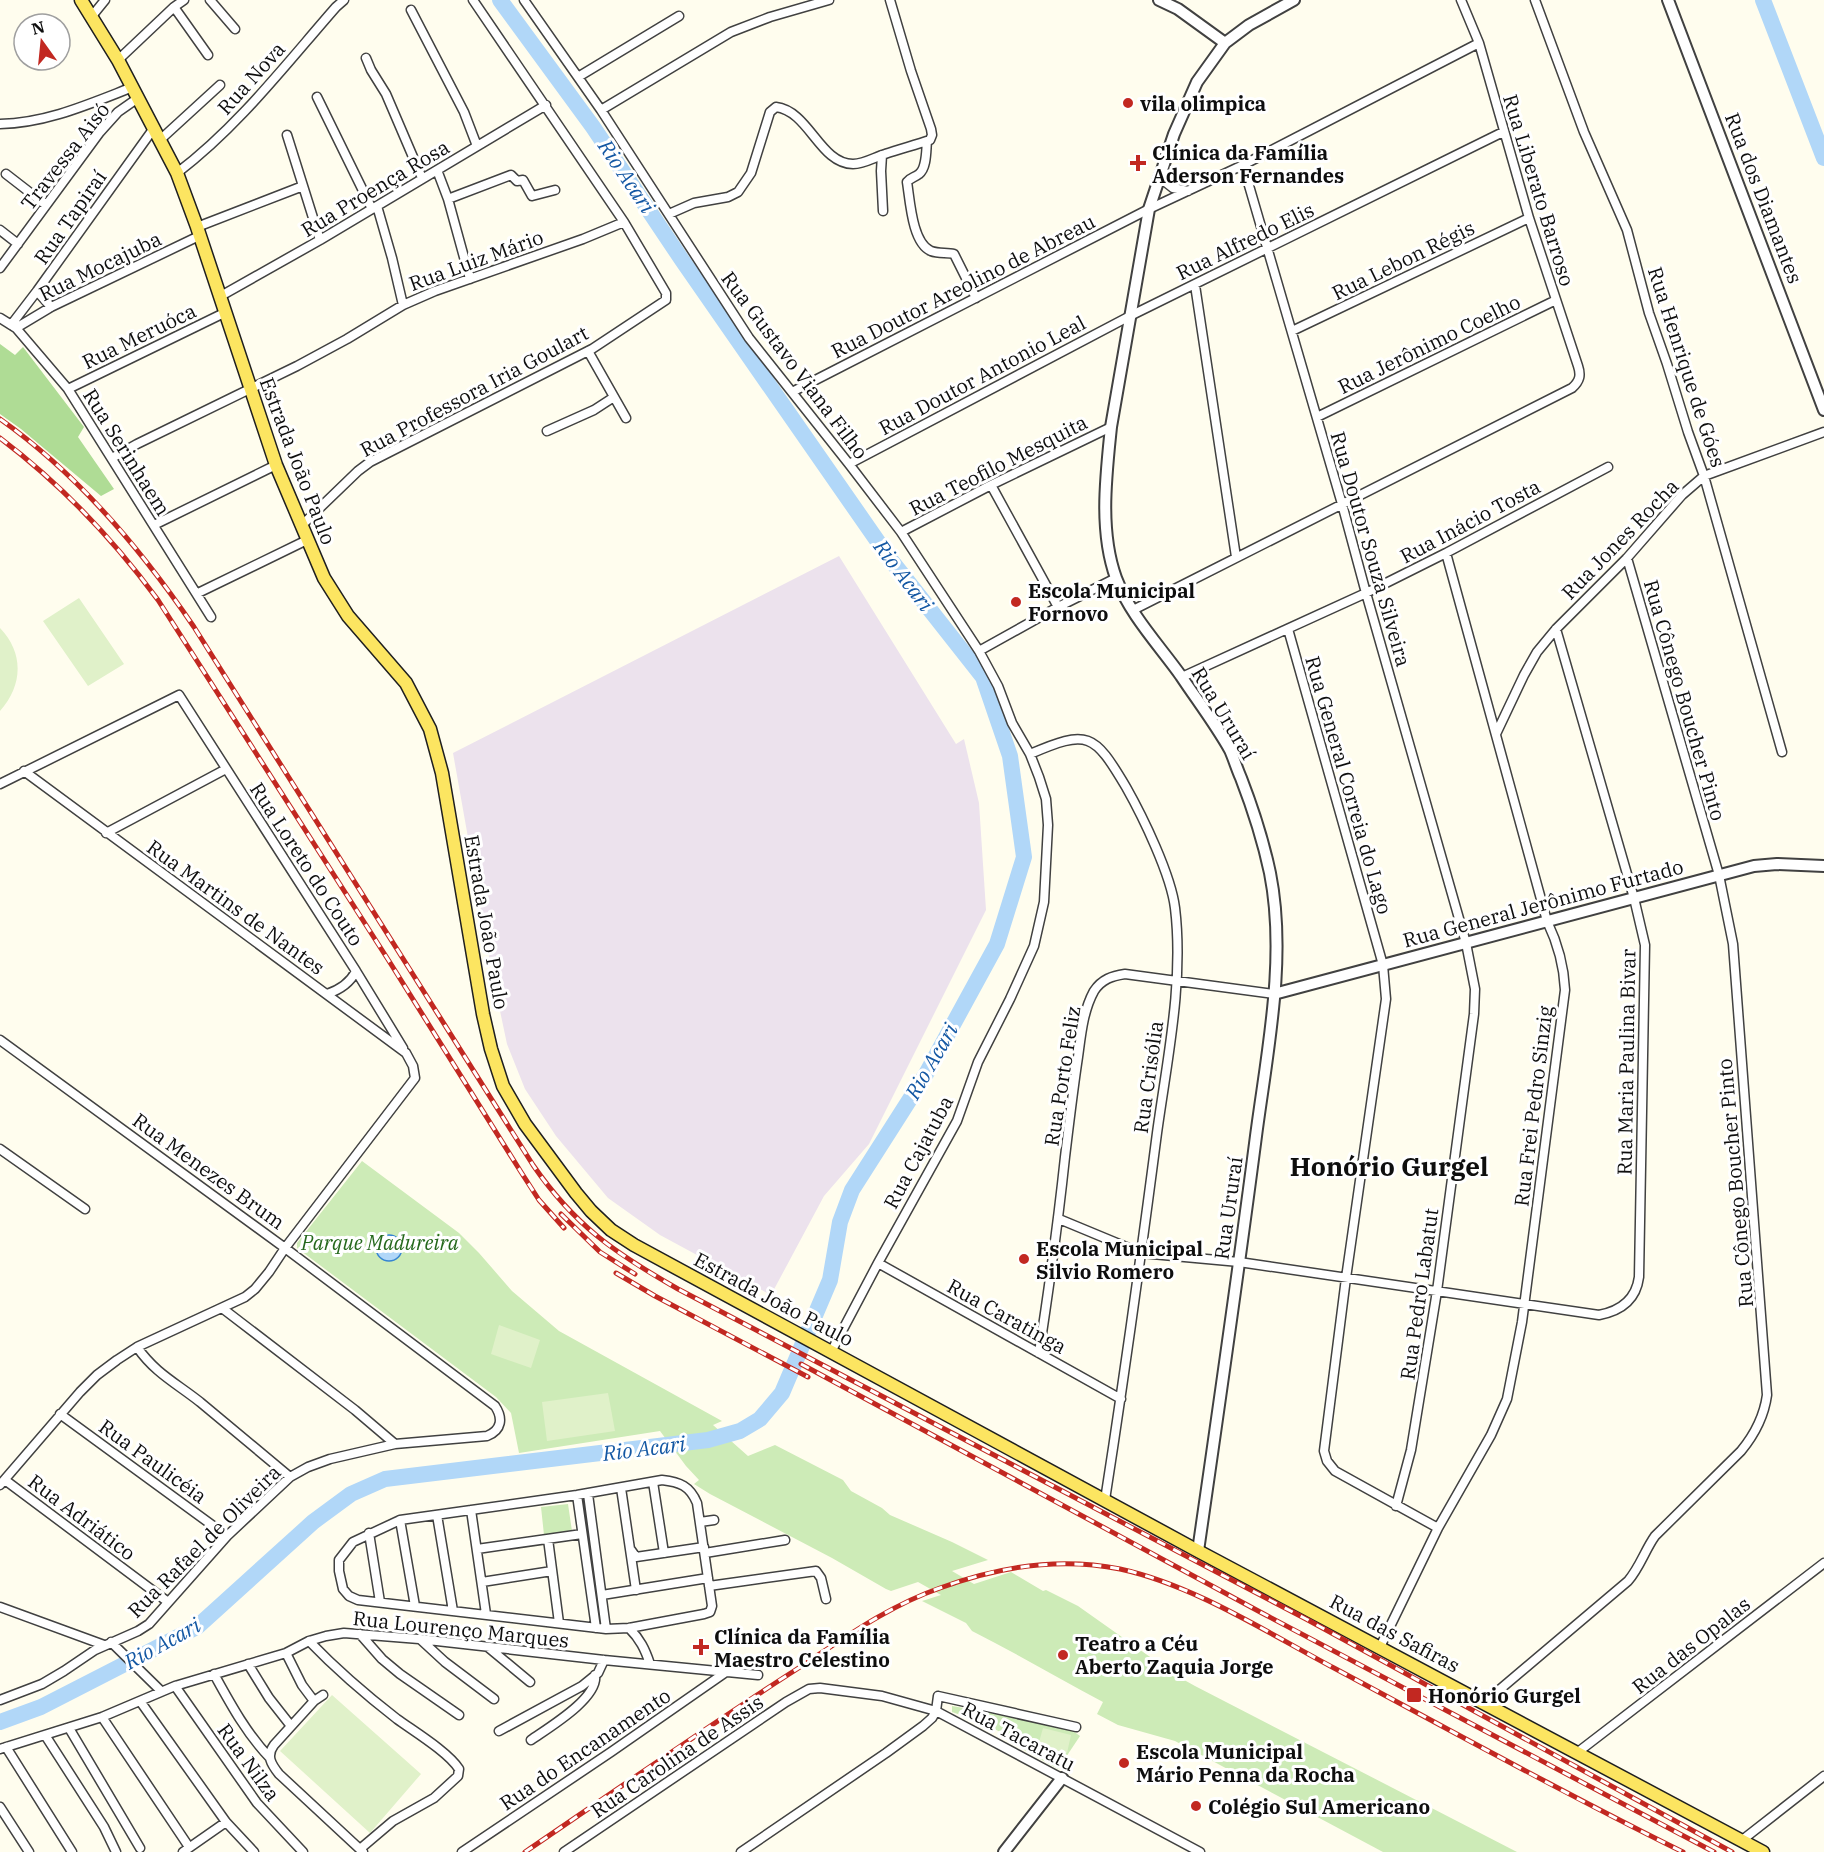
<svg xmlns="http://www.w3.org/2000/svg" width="1824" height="1852" font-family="'IBM Plex Serif',serif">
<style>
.industrial{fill:#ece2ed}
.green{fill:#cdebb7}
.forest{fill:#afdc95}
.pitch{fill:#e0f1c9}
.water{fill:#b1d7f8;stroke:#3685d1;stroke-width:1.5}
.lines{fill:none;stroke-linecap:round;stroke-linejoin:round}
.river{stroke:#b1d7f8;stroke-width:16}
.minor-casing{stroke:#414141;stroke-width:11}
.tertiary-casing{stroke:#414141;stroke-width:14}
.primary-casing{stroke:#1f1f1f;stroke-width:15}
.minor{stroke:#fff;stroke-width:8}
.tertiary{stroke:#fff;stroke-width:10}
.primary{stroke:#fce561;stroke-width:12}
.rail-casing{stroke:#c22821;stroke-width:5}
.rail{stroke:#fff;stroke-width:3;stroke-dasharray:9;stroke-linecap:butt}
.poi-dot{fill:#c22821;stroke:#fff;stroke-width:2}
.labels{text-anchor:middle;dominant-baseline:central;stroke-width:6;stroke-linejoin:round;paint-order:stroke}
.street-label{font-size:20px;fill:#0e0e0e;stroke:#fff}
.poi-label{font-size:20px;font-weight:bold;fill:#0e0e0e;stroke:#fff;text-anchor:start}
.park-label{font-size:20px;font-style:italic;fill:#25681c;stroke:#fff}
.water-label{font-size:21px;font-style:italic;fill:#1357a3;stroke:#fff}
.district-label{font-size:26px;font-weight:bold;fill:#0e0e0e;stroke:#fff}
</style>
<rect width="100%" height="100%" fill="#fffdee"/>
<!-- industrial -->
<path class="industrial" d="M839,556l117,188 8,-5 15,64 7,107 -117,234 -45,52 -53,99 -111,-60 -52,-37 -52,-62 -31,-47 -18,-45 -15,-71 -39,-220z"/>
<!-- green -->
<path class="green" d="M362,1161l97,72 20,20 33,38 47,40 163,90 -9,4 35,31 27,-11 68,35 8,11 31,17 8,7 62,27 36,18 -36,11 22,13 37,-12 32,19 3,-1 32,16 99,70 18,10 322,166h-134l-208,-111 -57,-16 -21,-11 6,-12c-44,-23 -87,-49 -131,-71l-6,-8 -44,-22 19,-6 -23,-13 -27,9 -5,-2 -54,-31 -122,-64 -16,-10 5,-4 -13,-14 -26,-35 -141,22 -8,-40 -15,-16 -199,-149v-5z
M568,1504l4,27 -28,4 -3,-28z
M952,1706l80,14 37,8 11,8 -22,33 -34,-19 -6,-8 -12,-7 -25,-13 -29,-10z"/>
<!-- forest -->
<path class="forest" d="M0,344l15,11 8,-8 61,80 -6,10 36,52 -13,7 -80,-67 -21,-15z"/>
<!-- pitch -->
<path class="pitch" d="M79,598l45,66 -36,22 -45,-65z
M0,628c24,25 23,57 0,83z
M499,1325l41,15 -9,28 -40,-14z
M608,1393l7,38 -68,10 -5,-39z
M332,1695l89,79 -51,59 -90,-82z
M1043,1728l28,7 -4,18 -29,-7z"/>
<!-- water -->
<path class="water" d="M376 1248a13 13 0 1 1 26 0a13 13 0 1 1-26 0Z"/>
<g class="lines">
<!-- river -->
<path class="river" d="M1763,0l61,158
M0,1722l41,-15 156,-80 116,-105 38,-28 34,-15 323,-39 32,-9 20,-12 22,-26 48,-113 10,-58 12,-32 74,-116 71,-130 27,-87 -14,-101 -27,-79 -93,-118 -208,-299 -89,-133 -93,-127"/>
<defs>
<path id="minor" d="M210,0l25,29
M524,0l77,110 148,228 100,126 52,68 78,119 19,35 14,37 18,31 9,23 7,22 2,26 -4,77 -10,44 -24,53 -32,63 -21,59 -79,142 -47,89
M1535,0l49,132 43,98 22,83 18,51 21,68 16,44 78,276
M174,7l34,48
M411,10l53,102 13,34
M92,16l13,-16
M366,58l5,12 15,24 36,84
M118,60l56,-53 10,-7
M578,77l101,-61
M317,97l55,112
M601,110l130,-78 39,-15 59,-17
M0,124c47,-1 89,-20 133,-37
M287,135l33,105
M161,139l59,-54
M927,141c-1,9 0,27 -8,33 -5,4 -8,3 -12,8 3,18 5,61 24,69 8,3 16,1 23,3l22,44
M882,155l-1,16 2,40
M1243,165l99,339 24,89 100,350 9,46 -1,25 -37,277 -26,159 -15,56
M437,170l11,29 22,80
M177,173c61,-46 109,-109 159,-166l8,-7
M6,174l40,31
M1159,177l14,11 15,3
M448,199l63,-24 6,6 6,-1 9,16 23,-6
M377,206l15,52 11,47
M669,214l25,-11 34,-6 10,-5 13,-19 19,-61 6,-5c33,4 44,57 77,57 11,0 22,-7 32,-10 15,-5 30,-9 45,-14l2,-5 -1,-6 -20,-58 -21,-71
M197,227l106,-41
M0,230l18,14
M0,268l100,-136 18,-20 20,-14
M1195,285l41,272
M37,291l14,16
M219,297l101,-57 226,-135
M0,318l16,10 52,61 143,228
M11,325l26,-34 117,-163
M16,328l35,-21 148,-71
M1292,331l237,-113
M588,351l38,67
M68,389l156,-76
M792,392l357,-183 94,-44 236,-122
M1317,417l239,-117
M547,431l47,-21 20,-13
M112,458l25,-14 160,-78 50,-27 56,-34 32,-14 148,-52 41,-17
M849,464l281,-148 373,-184
M991,485l67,122
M154,525l122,-60
M301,526l57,-55 12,-9 222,-113 74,-49v-7l-42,-71 -151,-222
M901,532l90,-47 120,-58
M198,593l109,-53
M1133,610l439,-222c8,-7 9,-13 6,-22l-49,-148 -50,-175 -18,-43
M1288,629l95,336 3,34 -40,279 -22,173 3,10 8,10 103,57
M979,651l79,-44 58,-29
M1182,677l184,-84 80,-40 162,-86
M1496,734l28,-59 13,-23 19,-23 71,-71 55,-63 22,-19 120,-44
M1030,754c58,-25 64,-21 96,33 17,30 45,88 49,121 9,74 -8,152 -18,225 -16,123 -33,245 -52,367
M0,784l179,-89 177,276 47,77
M106,833l120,-64
M327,994c12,-4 23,-11 29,-23
M0,1040l285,208 210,158c8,12 7,24 -8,30l-92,8 -65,15 -22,8 -18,10 -63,59 -78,88 -11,7 -43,19 -31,21 -22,13 -42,16
M0,1149l85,60
M1059,1219l82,34 98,9 360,53c21,-4 37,-15 40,-38l6,-332 -11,-47 -78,-269
M878,1263l243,136
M222,1308l133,102 40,34
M137,1347c18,26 39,36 63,55 30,25 60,50 90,75
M1039,1353c10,-65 19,-130 26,-196 4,-33 8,-67 13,-100 3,-22 5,-46 16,-66 8,-12 18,-15 31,-17l149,20
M60,1414l167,122
M5,1480l163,122
M662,1480c18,2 28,6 35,23l15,103 -2,6 -6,2 -75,14 -23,1 -248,-29 -9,-4 -6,-7 -4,-18v-11l14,-18 47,-22 177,-25z
M653,1482l11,71
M0,1485l80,-93 17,-17 20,-15 20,-13 108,-50 10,-8 14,-17 16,-24 130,-170 -2,-12 -7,-13 -382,-282
M621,1488l15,102
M588,1494l18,135
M577,1495l19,133
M471,1510l15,104
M437,1515l16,96
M400,1520l15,86
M700,1522l14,-2
M369,1533l11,69
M548,1539l11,84
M477,1549l105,-15
M631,1550l5,7 68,-10
M705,1553l80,-13
M482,1582l70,-11
M709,1586l107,-15 5,7 5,21
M602,1595l106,-17
M0,1607l104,38
M629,1628c11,11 16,21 21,36
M360,1634l22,25 18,15 59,41
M420,1639l25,23 49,37
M309,1641c28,29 57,54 88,78 18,13 51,33 62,50l-1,7 -24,22 -41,23 -33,28
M111,1642l50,49
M1380,1647l58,-119 53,-93 16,-36 15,-77 43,-332c-1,-24 -7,-46 -18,-69l-101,-368
M489,1648l41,34
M286,1653l16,32 12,16
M248,1664l21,34 22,28
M214,1674c16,29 32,59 56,84
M175,1686l82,117 46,49
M323,1695l-9,6 -40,44c-8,11 -3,19 5,29l84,78
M140,1701l86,121 28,30
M1485,1702l143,-121c12,-14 17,-31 27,-45l86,-85c14,-17 23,-34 26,-56l-34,-451 -14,-69 -92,-317
M102,1717l87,130
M69,1728l71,120
M499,1731l83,-45 16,-13 6,-13
M45,1735l59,92 12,25
M531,1740c17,-12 68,-42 64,-65
M6,1747l66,105
M0,1749l102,-32 73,-31 111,-33 23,-12 17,-5 18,-3 75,6 185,21 154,15
M1578,1752l246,-189
M0,1807l29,45
M1741,1841l83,-65
M183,1852l43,-30
M462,1852l149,-100 115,-80
M564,1852l222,-150 23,-13 11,-1 62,8 54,15 264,141
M741,1852l145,-99 37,-27 9,-8 4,-7 2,-15 138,31"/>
<path id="tertiary" d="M1159,0l19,9 47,34
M1668,0l156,410
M1274,994l480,-128 23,-2 47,2
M1198,1551c20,-138 40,-276 58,-415 11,-84 31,-178 14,-263 -7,-33 -17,-64 -29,-95 -4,-9 -7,-19 -11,-28 -14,-25 -33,-50 -49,-74 -22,-31 -51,-61 -65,-98 -17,-47 -10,-102 -5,-151l38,-218 25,-75 23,-52 28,-39 24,-18 45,-25
M1004,1852l58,-74"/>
<path id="primary" d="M81,0l37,60 59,113 20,54 79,238 48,113 24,38 58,67 24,46 12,44 41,241 8,35 12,37 22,38 51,69 15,18 20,19 23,15 564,306 565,301"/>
</defs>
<!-- minor casing -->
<use href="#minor" class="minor-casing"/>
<!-- tertiary casing -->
<use href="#tertiary" class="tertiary-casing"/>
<!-- primary casing -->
<use href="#primary" class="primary-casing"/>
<!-- minor -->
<use href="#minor" class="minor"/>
<!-- tertiary -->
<use href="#tertiary" class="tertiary"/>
<!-- primary -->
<use href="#primary" class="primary"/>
<defs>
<path id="rail" d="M0,419c78,55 141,130 194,208l339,538c42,61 82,88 145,124l628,330 426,233
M0,438c61,46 113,101 158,162l231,361 132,211 18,28 25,28
M561,1214l39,38 35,22
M616,1273l39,23 153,81
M801,1364l461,249 452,239
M525,1852c91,-62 180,-124 272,-183 46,-30 91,-63 143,-81 57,-21 120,-31 180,-19 74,16 148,64 214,99 116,62 231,126 349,184"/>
</defs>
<!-- rail casing -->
<use href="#rail" class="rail-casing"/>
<!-- rail -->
<use href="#rail" class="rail"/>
</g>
<!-- markers -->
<g class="poi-dot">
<circle cx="1128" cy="103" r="6"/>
<path d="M1135 154h6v6h6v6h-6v6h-6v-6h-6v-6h6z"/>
<circle cx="1016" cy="602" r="6"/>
<circle cx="1024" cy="1259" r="6"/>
<path d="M698 1638h6v6h6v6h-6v6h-6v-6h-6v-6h6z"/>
<circle cx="1063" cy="1655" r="6"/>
<rect x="1406" y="1687" width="16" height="16" rx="3"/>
<circle cx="1124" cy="1763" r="6"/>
<circle cx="1196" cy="1806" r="6"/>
</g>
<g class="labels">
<!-- street labels -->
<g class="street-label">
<text transform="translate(251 78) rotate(-48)">Rua Nova</text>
<text transform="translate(65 156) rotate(-52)">Travessa Aisó</text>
<text transform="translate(375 188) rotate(-31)">Rua Proença Rosa</text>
<text transform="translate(1539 190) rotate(73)">Rua Liberato Barroso</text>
<text transform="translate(1764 198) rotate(69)">Rua dos Diamantes</text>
<text transform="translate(70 217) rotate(-55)">Rua Tapiraí</text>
<text transform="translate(1245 241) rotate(-26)">Rua Alfredo Elis</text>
<text transform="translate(476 260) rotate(-20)">Rua Luiz Mário</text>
<text transform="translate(1403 260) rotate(-26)">Rua Lebon Régis</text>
<text transform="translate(100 266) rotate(-26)">Rua Mocajuba</text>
<text transform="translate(963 286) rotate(-27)">Rua Doutor Areolino de Abreau</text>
<text transform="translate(139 336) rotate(-26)">Rua Meruóca</text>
<text transform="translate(1429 344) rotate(-26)">Rua Jerônimo Coelho</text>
<text transform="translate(795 365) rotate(53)">Rua Gustavo Viana Filho</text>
<text transform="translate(1687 367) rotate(72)">Rua Henrique de Góes</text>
<text transform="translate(982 375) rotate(-28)">Rua Doutor Antonio Leal</text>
<text transform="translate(474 391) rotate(-28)">Rua Professora Iria Goulart</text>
<text transform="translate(127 452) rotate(58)">Rua Serinhaem</text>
<text transform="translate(298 461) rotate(69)">Estrada João Paulo</text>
<text transform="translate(998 465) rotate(-27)">Rua Teofilo Mesquita</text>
<text transform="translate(1470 521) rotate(-28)">Rua Inácio Tosta</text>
<text transform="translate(1620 539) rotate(-46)">Rua Jones Rocha</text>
<text transform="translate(1371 549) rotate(74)">Rua Doutor Souza Silveira</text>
<text transform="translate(1685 700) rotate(74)">Rua Cônego Boucher Pinto</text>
<text transform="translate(1224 713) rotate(59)">Rua Ururaí</text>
<text transform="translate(1349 785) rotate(74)">Rua General Correia do Lago</text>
<text transform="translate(307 864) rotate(57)">Rua Loreto do Couto</text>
<text transform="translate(1543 903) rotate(-15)">Rua General Jerônimo Furtado</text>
<text transform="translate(236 907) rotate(36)">Rua Martins de Nantes</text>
<text transform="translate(487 922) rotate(80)">Estrada João Paulo</text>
<text transform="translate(1626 1062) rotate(-89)">Rua Maria Paulina Bivar</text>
<text transform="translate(1062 1076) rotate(-81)">Rua Porto Feliz</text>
<text transform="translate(1148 1077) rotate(-82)">Rua Crisólia</text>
<text transform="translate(1533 1106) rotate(-83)">Rua Frei Pedro Sinzig</text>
<text transform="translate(918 1152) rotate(-62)">Rua Cajatuba</text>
<text transform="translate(209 1171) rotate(36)">Rua Menezes Brum</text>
<text transform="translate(1735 1183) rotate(-95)">Rua Cônego Boucher Pinto</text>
<text transform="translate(1228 1208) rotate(-82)">Rua Ururaí</text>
<text transform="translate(1419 1294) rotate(-82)">Rua Pedro Labatut</text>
<text transform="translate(774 1299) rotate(28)">Estrada João Paulo</text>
<text transform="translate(1007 1316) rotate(29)">Rua Caratinga</text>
<text transform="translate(153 1461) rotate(36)">Rua Paulicéia</text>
<text transform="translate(82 1517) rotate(37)">Rua Adriático</text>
<text transform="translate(204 1541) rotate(-45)">Rua Rafael de Oliveira</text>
<text transform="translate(461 1629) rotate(6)">Rua Lourenço Marques</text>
<text transform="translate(1395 1633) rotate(28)">Rua das Safiras</text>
<text transform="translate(1691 1645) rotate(-38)">Rua das Opalas</text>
<text transform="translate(1019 1736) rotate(28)">Rua Tacaratu</text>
<text transform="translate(585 1749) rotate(-34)">Rua do Encanamento</text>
<text transform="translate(677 1756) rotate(-34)">Rua Carolina de Assis</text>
<text transform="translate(249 1762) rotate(54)">Rua Nilza</text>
</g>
<!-- poi labels -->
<g class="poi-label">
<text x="1140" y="103">vila olimpica</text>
<text x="1152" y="152">Clínica da Família<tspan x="1152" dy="23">Aderson Fernandes</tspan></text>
<text x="1028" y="590">Escola Municipal<tspan x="1028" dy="23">Fornovo</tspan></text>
<text x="1036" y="1248">Escola Municipal<tspan x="1036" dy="23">Silvio Romero</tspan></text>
<text x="714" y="1636">Clínica da Família<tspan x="714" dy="23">Maestro Celestino</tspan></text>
<text x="1075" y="1643">Teatro a Céu<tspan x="1075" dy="23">Aberto Zaquia Jorge</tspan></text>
<text x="1428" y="1695">Honório Gurgel</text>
<text x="1136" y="1751">Escola Municipal<tspan x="1136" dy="23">Mário Penna da Rocha</tspan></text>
<text x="1208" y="1806">Colégio Sul Americano</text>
</g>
<!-- park labels -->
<g class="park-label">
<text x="380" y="1242">Parque Madureira</text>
</g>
<!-- water labels -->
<g class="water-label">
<text transform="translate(627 176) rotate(56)">Rio Acari</text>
<text transform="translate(904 575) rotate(53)">Rio Acari</text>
<text transform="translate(931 1061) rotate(-60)">Rio Acari</text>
<text transform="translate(644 1448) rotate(-7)">Rio Acari</text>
<text transform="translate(162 1643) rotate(-29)">Rio Acari</text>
</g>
<!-- district labels -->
<g class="district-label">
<text x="1389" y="1166">Honório Gurgel</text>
</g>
</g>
<!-- north arrow -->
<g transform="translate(42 42) rotate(345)"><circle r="28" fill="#ffffff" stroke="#9f9f9f" stroke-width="1.5"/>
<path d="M0-4.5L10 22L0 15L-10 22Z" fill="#c22821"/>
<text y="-9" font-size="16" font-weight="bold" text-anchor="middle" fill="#0e0e0e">N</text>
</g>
</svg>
